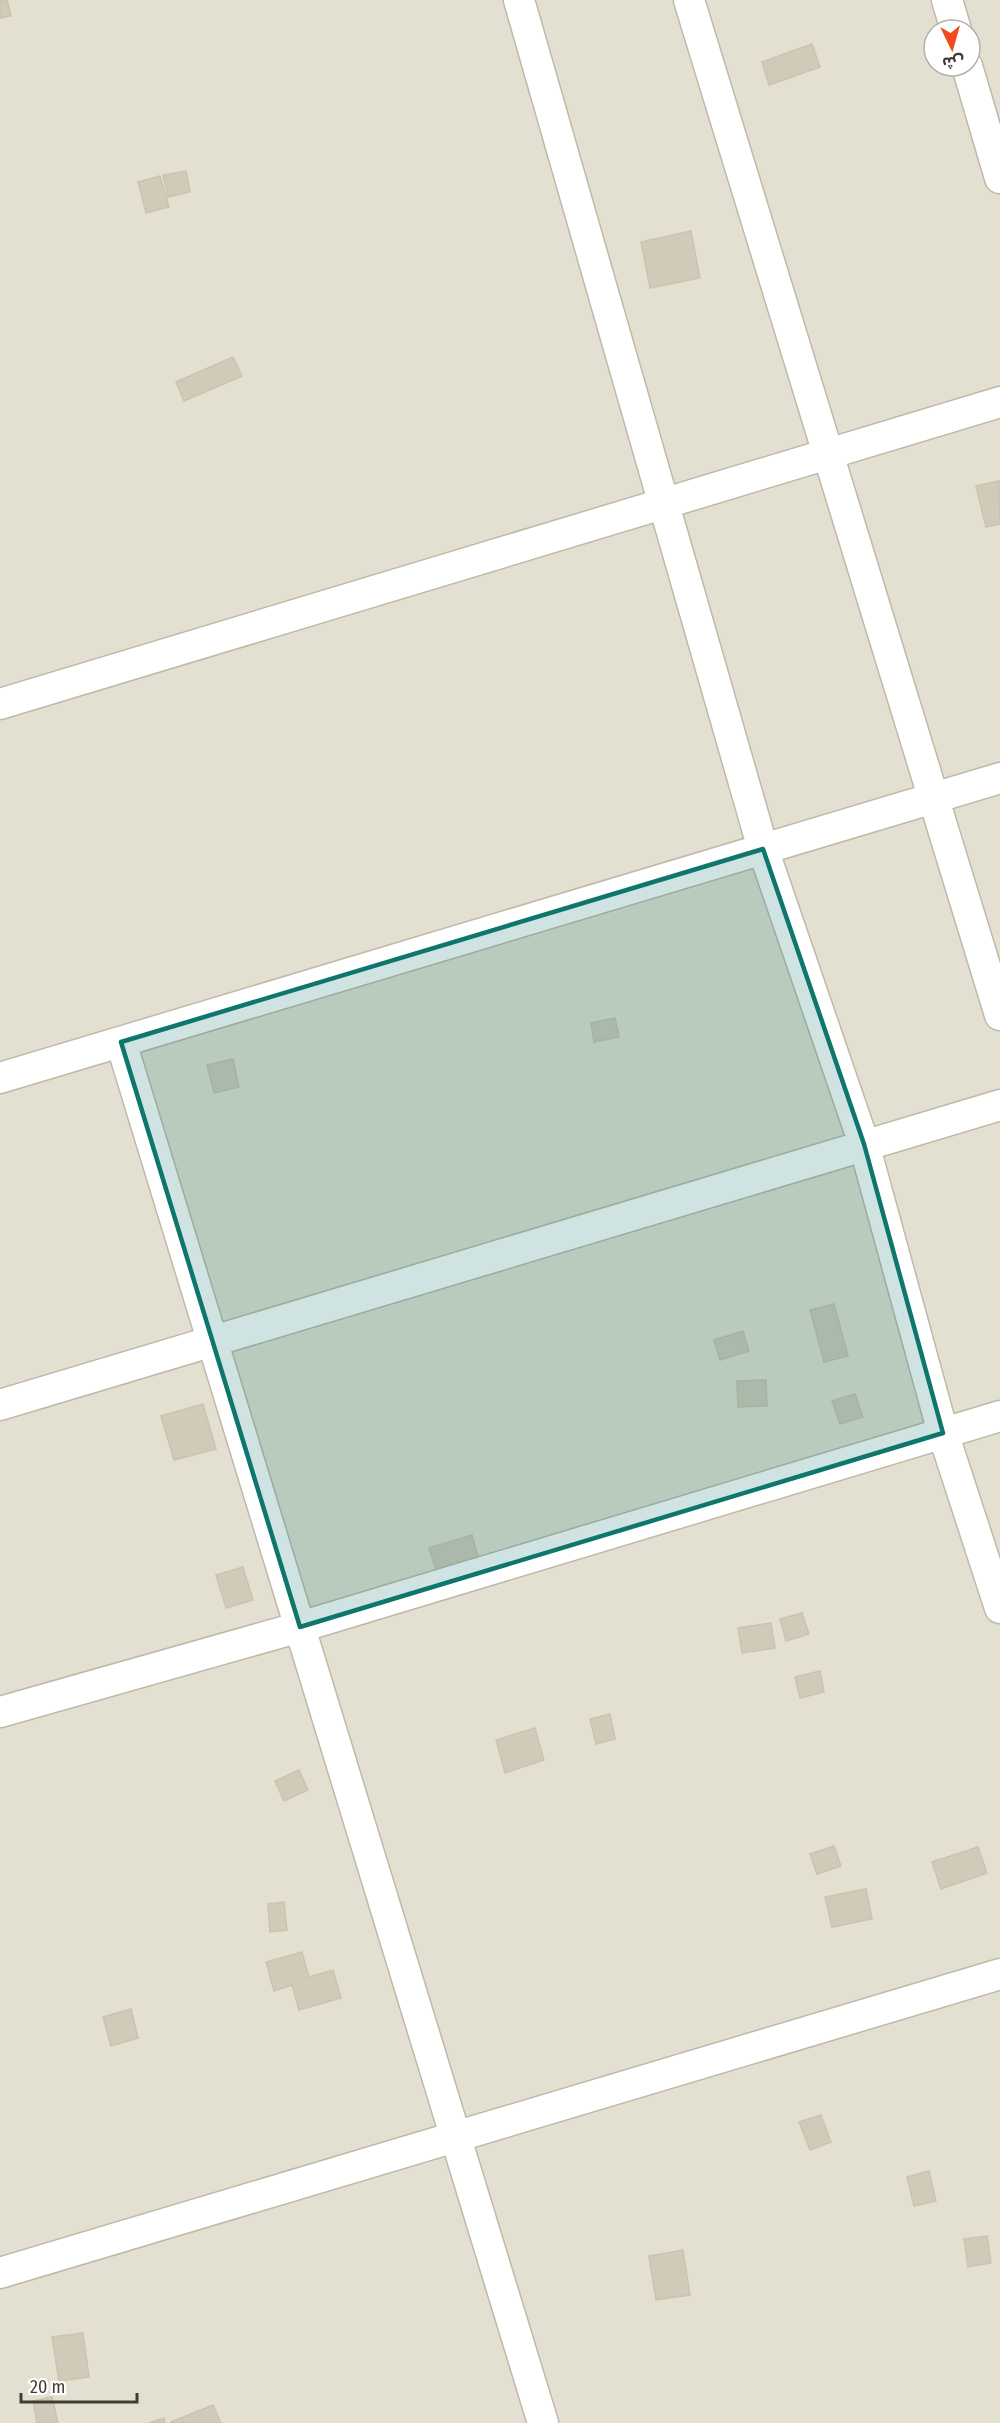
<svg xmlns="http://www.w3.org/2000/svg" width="1000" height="2423" font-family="'Fira Sans Condensed','Noto Sans Arabic',sans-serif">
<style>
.residential{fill:#e4e0d1;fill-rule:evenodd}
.building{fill:#d2cab9;stroke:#ccc2ad;stroke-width:1.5}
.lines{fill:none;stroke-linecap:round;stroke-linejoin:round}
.minor-casing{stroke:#beb9a9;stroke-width:33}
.minor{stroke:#fff;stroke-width:30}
.marked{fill:#0f766e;fill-opacity:0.2;stroke:#0f766e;stroke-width:4.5;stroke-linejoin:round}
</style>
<rect width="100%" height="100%" fill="#f1eee3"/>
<!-- residential -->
<path class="residential" d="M0,0h1000v2423h-1000zM934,30h36v36h-36z"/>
<!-- building -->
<path class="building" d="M0,0h7l4,16 -11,2z
M812,44l8,23 -51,18 -7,-23z
M186,171l4,21 -22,5 -5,-22z
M160,176l9,31 -23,6 -8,-31z
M691,231l9,47 -50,10 -9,-46z
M233,357l9,19 -58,25 -8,-19z
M999,481l1,43 -14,3 -10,-41z
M615,1018l4,19 -25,5 -3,-19z
M233,1059l6,28 -25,6 -7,-28z
M834,1304l14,52 -24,6 -14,-52z
M743,1331l6,20 -29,9 -6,-20z
M766,1380l1,26 -29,1 -1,-26z
M855,1394l8,23 -23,7 -8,-23z
M203,1404l13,45 -42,11 -13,-44z
M472,1535l6,22 -42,13 -7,-22z
M243,1567l10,33 -27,8 -10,-33z
M802,1613l7,21 -23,7 -6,-22z
M771,1623l4,25 -33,5 -4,-25z
M820,1671l4,21 -24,6 -5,-21z
M610,1714l5,25 -19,5 -6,-25z
M535,1728l9,32 -39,13 -9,-33z
M299,1770l9,20 -24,11 -9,-20z
M834,1846l7,20 -24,8 -7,-20z
M978,1847l9,26 -46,16 -9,-27z
M866,1889l6,30 -40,8 -7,-30z
M284,1902l3,28 -17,2 -2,-28z
M302,1952l7,25 24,-7 8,28 -42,12 -7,-25 -18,6 -8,-29z
M131,2009l7,29 -27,8 -8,-29z
M821,2115l10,27 -21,8 -11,-28z
M929,2171l7,30 -22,5 -7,-29z
M987,2236l4,27 -23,4 -4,-28z
M683,2250l7,45 -34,5 -7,-44z
M83,2333l6,44 -30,4 -7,-44z
M52,2397l6,26h-21l-4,-22z
M213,2405l8,18h-50v-1z
M164,2418l1,5h-16z"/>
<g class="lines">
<defs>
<path id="minor" d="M519,0l244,849 101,295 79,289 57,175
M689,0l311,1015
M947,0l9,30
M967,66l33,112
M0,704l1000,-302
M121,1042l422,1381
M0,1078l1000,-300
M0,1405l1000,-300
M0,1712l300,-85 700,-211
M0,2273l1000,-299"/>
</defs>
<!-- minor casing -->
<use href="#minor" class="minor-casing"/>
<!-- minor -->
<use href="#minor" class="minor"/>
</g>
<!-- marked area -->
<path class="marked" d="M763,849l101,295 79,289 -643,194 -179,-585z"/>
<!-- north arrow -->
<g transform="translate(952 48) rotate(175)"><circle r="28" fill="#ffffff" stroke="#b3b1ae" stroke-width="1.5"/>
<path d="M0-4.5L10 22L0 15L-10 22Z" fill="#ef4b1c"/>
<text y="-9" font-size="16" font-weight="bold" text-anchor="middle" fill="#423d34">ش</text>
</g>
<!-- scale -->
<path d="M21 2393v9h116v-9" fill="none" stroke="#423d34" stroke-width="3"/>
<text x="30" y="2393" font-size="18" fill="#423d34" stroke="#ffffff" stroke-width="4.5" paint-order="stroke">20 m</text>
</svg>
